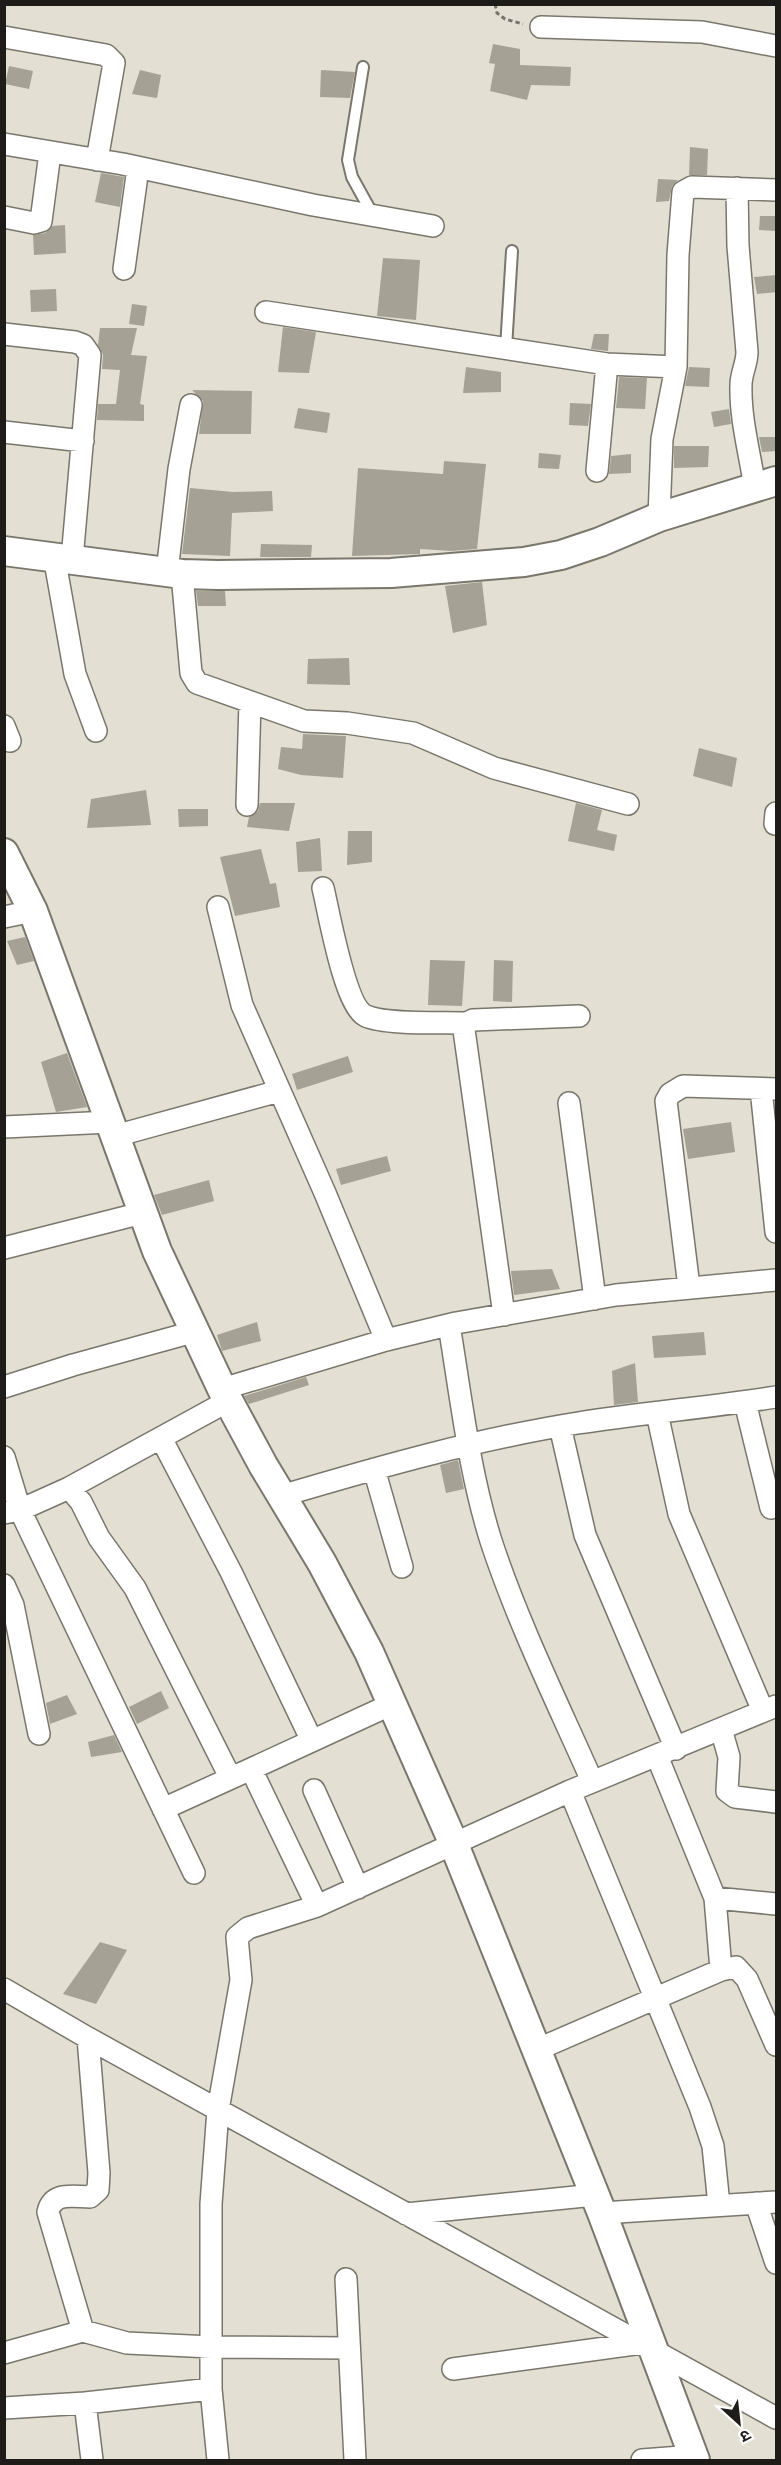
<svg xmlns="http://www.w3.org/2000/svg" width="781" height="2465" font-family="'Space Grotesk','Noto Sans Devanagari',sans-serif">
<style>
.building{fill:#a5a195}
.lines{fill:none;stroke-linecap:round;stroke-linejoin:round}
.lane-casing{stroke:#7a766c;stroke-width:14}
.street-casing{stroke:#7a766c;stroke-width:24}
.secondary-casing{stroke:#7a766c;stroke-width:32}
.path{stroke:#77746c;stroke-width:3;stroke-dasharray:4.5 3;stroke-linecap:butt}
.lane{stroke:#fff;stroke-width:10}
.street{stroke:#fff;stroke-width:21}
.secondary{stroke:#fff;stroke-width:28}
</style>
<rect width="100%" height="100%" fill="#e3dfd3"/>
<!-- building -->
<path class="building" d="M493,44l27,5v16l51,2 -1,19 -39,-1 -4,15 -37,-9 5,-27 -6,-1z
M9,66l24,5 -4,18 -24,-5z
M140,70l21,5 -4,23 -25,-4z
M321,70l34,2 -5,26 -30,-1z
M690,147l18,2 -1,26h-18z
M101,173l23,4 -4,30 -25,-5z
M658,179l20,1 -6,6 -3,15 -13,1z
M760,216h17v15l-18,-1z
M65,225l1,28 -32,2 -1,-20 12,-2 7,-7z
M383,258l37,2 -4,60 -39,-4z
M777,275v17l-20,2 -3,-17z
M56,289l1,22 -26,1 -1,-22z
M132,304l15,2 -3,20 -15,-2z
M283,327l33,5 -7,41 -31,-1z
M100,328h37l-6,27 16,1 -7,48 4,1v16l-47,-1 1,-16h18l4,-34 -18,-1 1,-14 -5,-10z
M594,334h15l-1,17 -17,-2z
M466,367l35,5v20l-38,1z
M689,367l21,1 -1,19 -24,-1z
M619,377l28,1 -2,31 -29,-1z
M192,390l60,1 -1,43h-52l4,-33z
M570,403l21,1 -3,22 -19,-1z
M298,408l32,5 -3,20 -33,-5z
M729,409l2,15 -17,3 -3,-15z
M759,437h18v14l-15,1z
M674,446h35l-1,21 -34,1z
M539,453l22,2 -2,14 -21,-1z
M631,454v19l-22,1 2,-18z
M444,461l42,3 -9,85 -26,2 -31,-2v5l-68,2 6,-88 85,6z
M190,488l43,4 39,-1 1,20 -41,2 -2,43 -48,-2z
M261,544l51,1 -1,12h-51z
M482,582l5,43 -34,8 -8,-47z
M196,591h29l1,15h-28z
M349,658l1,27 -43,-1 1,-25z
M303,734l43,2 -3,42 -42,-3 -23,-6 3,-22 21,2z
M699,748l38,10 -5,29 -39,-11z
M146,790l5,35 -64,3 4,-29z
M260,803h35l-6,28 -42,-4 2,-10 9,-6z
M576,803l26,7 -5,20 20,5 -3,16 -46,-10z
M178,809h30v17l-29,1z
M348,831h24v31l-25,3z
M320,838l2,33 -24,1 -2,-30z
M261,849l9,35 6,-1 4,24 -45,9 -15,-59z
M25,937l9,24 -17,4 -10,-24z
M430,960l35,1 -3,45 -34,-1z
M494,960l19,1 -1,41 -19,-1z
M67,1053l20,54 -31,5 -15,-50z
M348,1056l5,16 -56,18 -5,-16z
M731,1122l4,30 -47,7 -5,-30z
M387,1156l4,15 -50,14 -5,-16z
M209,1180l5,21 -52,14 -8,-20z
M552,1269l8,20 -46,6 -3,-24z
M257,1322l4,19 -39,10 -5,-16z
M704,1332l2,23 -52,3 -2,-22z
M635,1363l3,39 -24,3 -2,-34z
M306,1377l3,8 -60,19 -5,-8z
M458,1460l6,29 -18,4 -6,-28z
M161,1691l8,17 -32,16 -8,-17z
M67,1695l10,19 -27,10 -4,-21z
M114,1735l8,17 -31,5 -3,-15z
M100,1942l27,8 -31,54 -33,-10z"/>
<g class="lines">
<defs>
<path id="lane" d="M363,67l-15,93 4,17 21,38
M506,348l6,-97"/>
<path id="street" d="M541,27l161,5 74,14
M4,37l102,18 8,8 -17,97
M4,144l119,20 190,41 120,21
M737,188l1,58 9,106c0,12 -6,21 -6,33 -1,34 9,69 14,103
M4,217l30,6 7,-2 9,-68
M124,269l14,-101
M266,312l341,52 69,3
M4,334l71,8 8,3 7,10 -18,204
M4,432l79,9
M597,471l10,-107
M659,517l3,-78 14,-72 2,-112 5,-63 9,-5 84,3
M54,556l21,118 21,57
M167,572l12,-103 12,-64
M182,574l9,99 6,10 107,38 43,2 66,10 81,35 134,36
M4,726l6,15
M247,805l3,-103
M775,824l1,-11
M323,888c6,25 22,119 43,128 20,9 77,6 101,7
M218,907l24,98 83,188 61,147
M4,917l29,-6
M761,1089l15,143
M569,1103l26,196
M4,1127l106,-5
M115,1136l164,-45
M4,1248l138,-35
M689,1287l-23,-186 4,-7 13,-8 93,3
M504,1315l-40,-285 3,-7 6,-3 106,-4
M449,1325c12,72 20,146 42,216 27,82 66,161 101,240
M4,1387l69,-22 120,-33
M222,1389l164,-49 70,-17 160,-28 160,-15
M745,1402l26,106
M657,1413l22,101 84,197
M560,1426l25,109 91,214
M161,1438l70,134 81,169
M4,1457l16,53 174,363
M374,1469l28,98
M69,1488l12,14 18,36 36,50 95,189
M281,1496c98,-29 196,-57 297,-73 66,-10 132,-16 198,-26
M4,1513l16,-3 49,-22 159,-87
M4,1585l9,20 26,129
M721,1729l8,28 -2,34 8,6 41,5
M657,1756l58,142 6,72
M251,1769l141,-65
M314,1790l44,98
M570,1791l130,316 13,39 6,59
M163,1809l88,-40 66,137
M715,1898l61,6
M4,1989l84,49 688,380
M536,2050l185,-80 15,-3 11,12 29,66
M756,2203l20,60
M602,2213l174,-11
M406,2214l189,-19
M346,2279l9,181
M83,2331l-35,-119c5,-21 25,-15 42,-15l8,-7 1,-17 -11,-135
M4,2353l79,-22 44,12 84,4 137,1
M453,2369l189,-26
M85,2403l7,57
M4,2408l81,-5 126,-14
M218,2460l-7,-71v-185l7,-94 23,-130 -4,-43 11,-9 69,-22 253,-115 206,-85
M642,2460l52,-4"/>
<path id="secondary" d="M4,551l178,23 36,1 173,-2 133,-11 37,-7 39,-13 59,-25 117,-36
M4,853l29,58 124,340 65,138 41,76 59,98 47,89 84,190 149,371 93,247"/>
</defs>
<!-- lane casing -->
<use href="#lane" class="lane-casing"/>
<!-- street casing -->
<use href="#street" class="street-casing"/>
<!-- secondary casing -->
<use href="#secondary" class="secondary-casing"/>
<!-- path -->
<path class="path" d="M495,4l2,9 8,6 18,5"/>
<!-- lane -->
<use href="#lane" class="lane"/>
<!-- street -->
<use href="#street" class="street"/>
<!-- secondary -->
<use href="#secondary" class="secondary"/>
</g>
<!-- border -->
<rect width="781" height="2465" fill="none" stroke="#1e1c18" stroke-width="12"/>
<!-- north arrow -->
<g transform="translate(739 2423) rotate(153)" stroke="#ffffff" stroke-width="4.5" paint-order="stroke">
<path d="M0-4.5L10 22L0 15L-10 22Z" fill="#1e1c18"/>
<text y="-9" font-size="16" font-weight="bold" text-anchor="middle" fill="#1e1c18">उ</text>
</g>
</svg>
